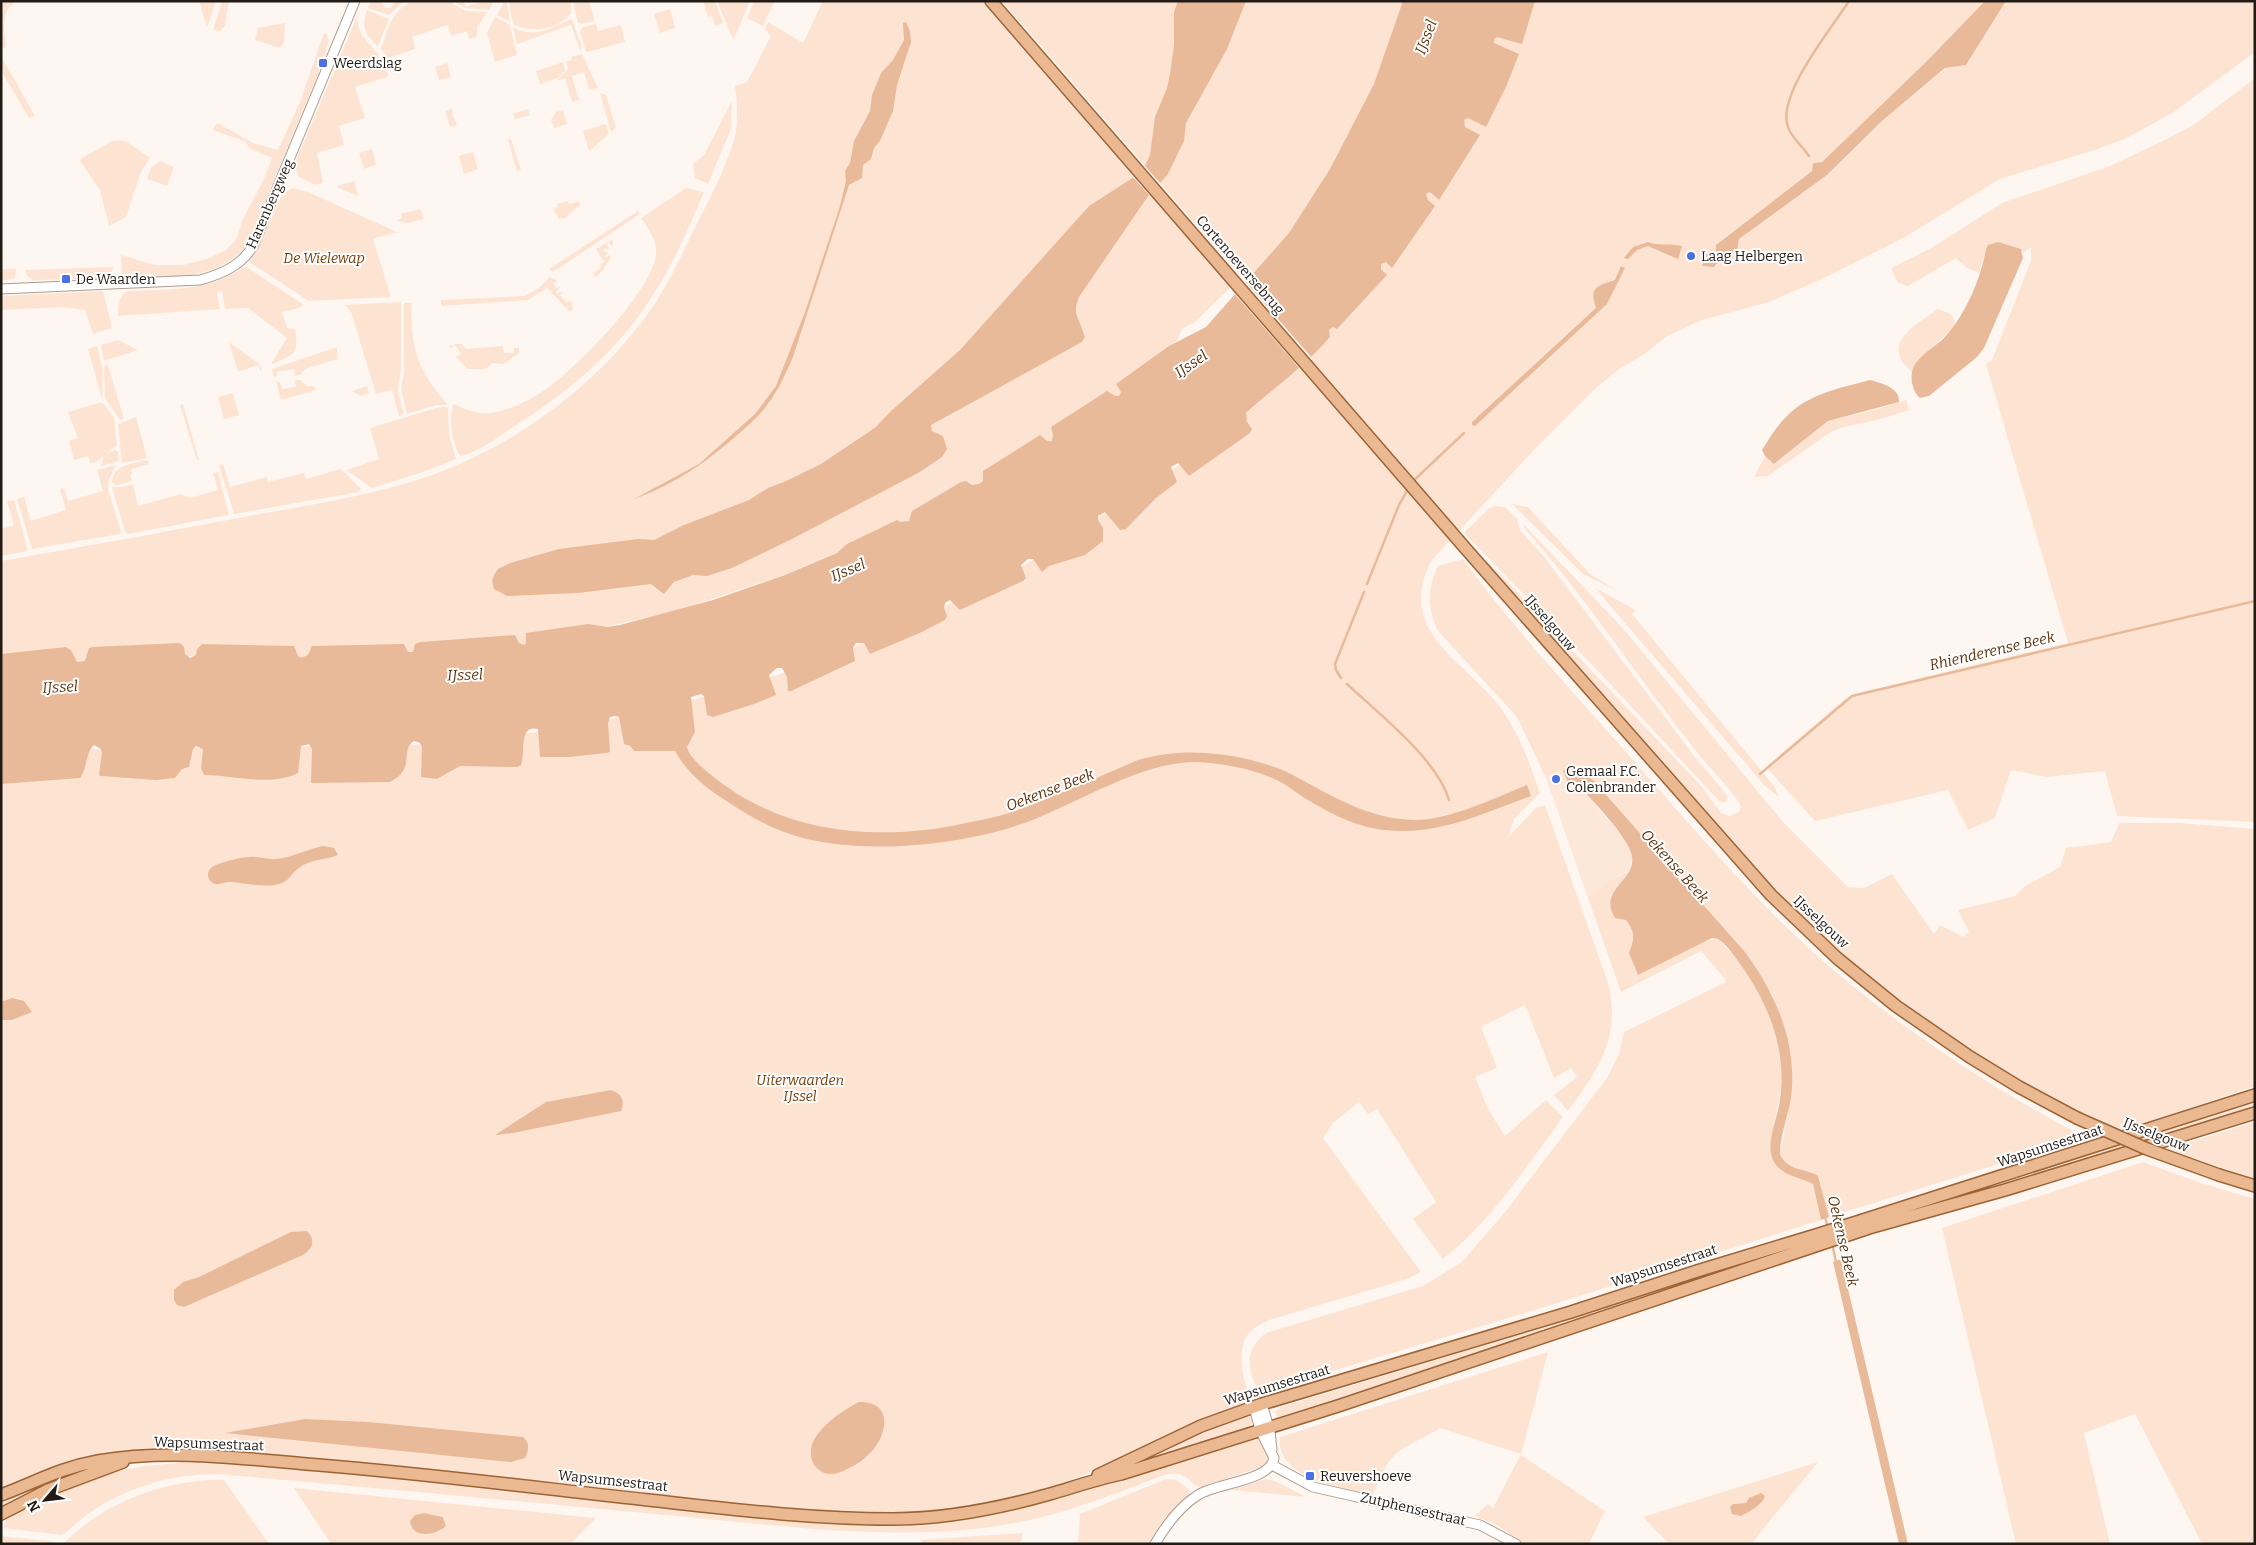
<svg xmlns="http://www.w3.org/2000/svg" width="2256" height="1545" font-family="Bitter,serif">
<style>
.built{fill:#fde7d8}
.green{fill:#fde4d2;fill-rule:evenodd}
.water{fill:#e8ba9a}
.pier{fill:#fef6f1}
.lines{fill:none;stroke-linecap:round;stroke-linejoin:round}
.stream{stroke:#e8ba9a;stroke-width:2.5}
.tertiary-casing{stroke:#ad9b8d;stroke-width:11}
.primary-casing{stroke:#9c6336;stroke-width:14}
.tertiary{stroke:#fff;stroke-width:9}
.primary{stroke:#ebb991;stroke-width:11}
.primary-bridge-casing{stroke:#9c6336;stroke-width:14;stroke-linecap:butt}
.primary-bridge{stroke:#ebb991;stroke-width:11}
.poi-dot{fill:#4a70e4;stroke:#fff;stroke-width:2}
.labels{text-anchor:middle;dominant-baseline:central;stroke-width:4;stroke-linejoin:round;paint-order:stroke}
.poi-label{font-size:14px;fill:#211a15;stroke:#fff;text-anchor:start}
.street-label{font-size:14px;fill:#211a15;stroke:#fff}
.park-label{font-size:14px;font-style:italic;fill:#753d06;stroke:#fff}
.water-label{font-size:15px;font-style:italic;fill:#5e330d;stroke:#fff}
</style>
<rect width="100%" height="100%" fill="#fef6f1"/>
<!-- built -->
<path class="built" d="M1565,769l3,13 10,3 48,56 6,14 -2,15 -19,9 -14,12 -10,4 -41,-117z"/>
<!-- green -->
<path class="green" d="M1,1h15c-16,11 -12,28 -10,45l-3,3 -2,-4z
M199,1h17l-9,27z
M222,1h7l-4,25 -5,5 -7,-1z
M371,1h10l5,7h4l6,-7h11l-6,3 -12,11 -21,-7z
M412,1h36l18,10 21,1 -10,16v9l-8,2 -2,-8 -16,5 -3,-11 -36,12 3,12 -27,9 -7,-10c8,-21 10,-36 31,-47z
M453,1h11l2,6 17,-6h11l-5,9 -24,-2z
M523,1h48v12c-13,18 -40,20 -58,11l-4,-21z
M574,1h15l6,20 -13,3 -4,-1 -4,-15z
M703,1h12l8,22 -8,3 -3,-10 -4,1z
M717,1h33l-16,38 -3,-4z
M754,1h21l-12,25 -16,-8z
M823,1h159l152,176 -3,2 16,19 3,-3 81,92 -36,35 -13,7 -5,11 -58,57 -64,44 -74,45 -74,37 -123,52 -109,36 -154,35 -220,12 -110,-2 -190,12v-107c81,-14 162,-29 243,-44 53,-10 108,-18 160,-33 97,-28 187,-91 245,-172 16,-22 28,-47 40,-72 14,-29 37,-70 45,-101 5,-16 3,-37 1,-53l12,-4 24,-46 -6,-7 3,-7 35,21z
M1002,1h404l-31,84 -31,65 -54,83 -44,49z
M1502,1h483l-59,61 -104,100 -7,1 -3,8 -96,74 1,18 3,-4 17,-8 2,-12 88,-64 56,-55 63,-52 20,-3 40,-64h249v51l-81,60 -49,27 -30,11 -95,29 -95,58 -85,43 -51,22 -67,18 -35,16 -21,17 -28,17 -21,17 -65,65 -100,108c-37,70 29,98 65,143 21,27 32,58 43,90l-26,26 -6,18 28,-29 9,-3 62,175c16,55 -8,89 -39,131l-14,-16 23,-18 -6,-9 -17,10 -29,-73 -44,22 16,41 -22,9 13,32 17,27 41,-36 17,17c-36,49 -72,104 -120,142l-30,-40 23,-17 -59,-93 -9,5 -9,-12 -26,21 -10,15 98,134 -14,7 -138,41c-5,3 -13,6 -17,10 -18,16 -8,47 -4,66l-6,8 -158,71 -54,19 -76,15 -49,3 -83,1 -525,-53h-211l-25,5 -60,26v-735l93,-7 320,-4 117,-12 82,-14 79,-19 83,-24 80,-29 93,-42 77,-40 222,-144 -1,-7 74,-66z
M504,2h3l3,20 -13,-7z
M670,9l5,19 -15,5 -6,-19z
M360,10l-3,10 4,14 16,19 12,23 -34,11 10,31 -26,8 5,19 -27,8 6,30 -8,2 -16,-8 -5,-12z
M367,10l22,9 -11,27c-13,-12 -17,-19 -11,-36z
M495,17l15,8 7,30 -22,7 -8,-29z
M572,19l10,28 -2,4 -9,-26 -54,19 -4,-17c22,13 39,0 59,-8z
M285,23l-1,19 -4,6 -25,-8 3,-12z
M596,24l2,7 23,-6 4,17 -39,10 -6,-21 3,-4z
M324,33l3,2 2,6 -11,33 -71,171c-31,37 -77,31 -121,33l-4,-2 -1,-21 34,10h28l24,-6 19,-9 11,-12 5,-17 21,-40 9,-23 -23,-10 -3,-6 -33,-12 4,-7 36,20 25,7 22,-48z
M582,54l16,34 -9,2 -5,-18 -12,4 7,24 -7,2 -7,-24 -8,3 11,-12 -2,-7 6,-2 -1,-3z
M1,56l34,60 -6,2 -26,-44z
M563,62l2,8 -7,8 -18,6 -4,-13z
M447,63l4,14 -12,3 -4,-13z
M2255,78v744l-138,-6 -12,-45 -59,6 -35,-7 -16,48 -27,12 -20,-40 -133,31 -49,-54 80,-69 16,-6 206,-49 -82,-279 6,-4 39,-99v-14l-8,6 -2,-4h-35l-7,24 -12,-5 -11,-10 -48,28 -10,-3 -7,-15 42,-21 69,-44 108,-37 55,-26 30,-16z
M600,93l6,2 10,33 -5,4z
M732,101l-1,28 -23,55 -13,-6 -2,-14 11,-9z
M452,109l1,4 -1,1 5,11 -7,2 -5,-16z
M528,109l2,6 -15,4 -2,-5z
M563,110l4,14 -13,4 -3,-8 5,-8z
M606,124l3,10 -20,17 -6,-20z
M511,139l10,31 -4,1 -9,-31z
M121,140l6,2 23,16 -9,14 -15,45 -17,9 -9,-36 -20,-29 2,-3 30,-17z
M372,149l4,16 -12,4 -5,-16z
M473,152l5,17 -14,5 -5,-18z
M160,161l14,6 -7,19 -20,-7 4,-11z
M354,181l4,15 -21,-9v-1z
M293,188l15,4 89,40 -24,7 18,58 -82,4 -60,-39 13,-24 20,-44z
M686,188l18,4c-15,36 -31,73 -53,106 -33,53 -85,96 -138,129 -15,10 -35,26 -53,29 -9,-16 -11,-35 -7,-52 15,6 26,12 43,8 18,-4 34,-12 49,-22 29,-20 115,-105 111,-141 -1,-12 -8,-21 -15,-31z
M568,201l1,3 10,-3 1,4 -15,13 -6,1 -6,-10 5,-2 -1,-3z
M421,209l3,10 -16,4 -11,-2 5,-4 -1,-3z
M638,211l2,3 -87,58 -4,-3z
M613,239v5l-2,2 -2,-4 -2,1 2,6h-6v2l6,2 -4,3 1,1 4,-2 1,2 -8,13 -7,7 -3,-4 8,-5 -1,-3 4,-3 -8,-13z
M245,266l59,39 -5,3 -17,4 5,16 8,1c5,25 -2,27 -24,35l16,-26 -39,-30 -23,1 -3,-18 -5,2 3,16 -102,7c0,-9 0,-20 9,-25 42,-2 82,1 118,-25z
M113,267l-3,12 -77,1 -6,-4 -2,-6z
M16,268l-1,10 -14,3v-11z
M550,277l7,4 -4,2 3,5 4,-1 -4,5 1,2 6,-3 -3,4 7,8 4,-4 2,10 -3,3 -23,-24 -19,12 -87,6v-6l84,-4 14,-8z
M103,291l9,37 -19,6 -8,-24 -22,-3 -62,3v-14z
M401,302v65l-3,25 6,22 -5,2 -7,-26 -16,4 -25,-82 -6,-7z
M404,303h7c1,48 5,65 37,102h-12l-29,9 -6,-25 3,-17z
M1938,309l13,5 5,10 -41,41 -3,7c-34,-28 4,-47 26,-63z
M118,340l20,10 -34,11 -3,-16z
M229,342l29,21 4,7 -2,1 -2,-6 -20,7z
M456,344h6l4,5 37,-3 1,7h10v-5h5v5l-15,11 -12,-1 -6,6h-19l-11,-12 5,-3 -6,-9 -5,3 -1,-2z
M97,346l6,24 -1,29 -14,-50z
M337,347v12l-32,10 -5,6 -5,1 -1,-7 -17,3v4l-3,1 -2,-8z
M108,365l16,54 -4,1 -15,-22 -1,-32z
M295,380h5l7,6h7l2,4 -35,10 -5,-19 4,1 2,7 14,-2z
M367,386l2,7 -8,3 -9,-5z
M233,393l6,22 -15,4 -6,-22z
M1906,400l3,10 -28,9 -37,8 -13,5 -63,44 -14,1 11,-21 10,8 53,-43 50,-12z
M102,402l12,16 3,27 -21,17 -6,1 -2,-7 -14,4 -5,-19 9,-3 -10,-26z
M183,404l16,56v1l-2,-1 -17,-55z
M445,407l3,1 1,26 7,25 -33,13 -51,16 -26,-18 33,-11 -9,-31 66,-20z
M136,417l11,41 -25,5 -4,-39z
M114,450l4,2 1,9 -18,5 3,-11z
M143,460l5,1 1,3 -18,5 1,5 -2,1 2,6 -15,4 -5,-2c1,-18 17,-18 31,-23z
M223,464l7,23 37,-10 1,5 36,-9 2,6 35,-10 20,20 -2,3 -125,22 -15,-49z
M116,465l-7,14 -1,10 13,42 -1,3 -88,15 -15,-50 7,-2 7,24 35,-11 -6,-21 4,-1 4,13 35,-10 -6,-21z
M218,472l11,43 -101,19 -3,-2 -13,-45h9l12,-3 5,22 43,-12 9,4 28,-8 -5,-17z
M14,500l14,51 -27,5v-27l13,-4 -7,-24z
M1512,504l16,3 61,66 28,18 -34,-17z
M1495,506l10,1 12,12 3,11 25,28 150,199 32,38v6l-6,2 -121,-130 -136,-140 24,-24z
M1523,524l98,102 163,197 64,64 16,1 28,-14 42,60 6,-9 23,12 6,-5 -11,-22 57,-14 10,-10 35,-19 6,-19 45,-6 8,-19h61l75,6v257l-136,46 -118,-61 -86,-57 -52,-41 -79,-71 -157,-176 -13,-18 -132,-150 14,12 207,218 18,25 8,3 10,-4 2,-5c-2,-9 -34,-42 -42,-52 -60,-76 -113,-157 -176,-229z
M1463,559c47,65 102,124 155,184 50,57 100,115 153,169 89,90 202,167 314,225l-256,80 -11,-41 -28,-10 -5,-4 -5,-8 8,-41v-71l-15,-46 -28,-44 -152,-172 -11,-8 -17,-3 -19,9 -29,-61 -79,-86c-11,-23 -11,-42 0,-65z
M1595,588l41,22 -4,4 142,172 5,11 -14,-11z
M1630,871l-20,26v8c19,18 29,20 19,48l89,-14 18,19 20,29 10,20 10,26 5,28v26l-8,43 9,41 31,13 8,36 -273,86 -288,87c-13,-23 -17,-43 6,-60l157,-47 39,-24 43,-50 102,-134 12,-23 5,-23 102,-50 -1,-3 -24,-28 -80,41 -34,-97 10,-4 14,-12z
M2255,1100v10l-421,126z
M2255,1122v58l-87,-31z
M2143,1162l58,21 54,16v345h-53l-67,-130 -51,19 26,111h-94l-74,-316z
M1821,1237l2,3 -537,178h-9l-2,-6 6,-5 175,-53z
M1548,1352l-27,103 84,56 -16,33h-66l-26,-19 -22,-9 13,-12 5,4 28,-54 -81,-26c-13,9 -38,18 -47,29 -10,10 -15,27 -21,39 -28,-6 -98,-19 -92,-59z
M1248,1413l5,7 -3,8 -130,41 80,-37z
M1252,1436l10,5c4,9 9,16 2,25l-62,21c-13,0 -12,-17 -35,-13 -56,21 -110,44 -170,52 -110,16 -222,-1 -332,-11 -149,-14 -298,-28 -447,-41 -47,0 -91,13 -130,40 -9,6 -17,15 -26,21l-59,-7 3,-8 32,-20 14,-7 49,-19 43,-8 35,-3 10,-3 195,15 300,35 106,9 148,2z
M1818,1462l-67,82h-82l-26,-27z
M110,1463l-53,17 -56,30v-7l54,-26z
M1166,1479l10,1 13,9 1,5 -37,50 -75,-1 2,-29z
M1265,1479l10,2 31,16 -74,-7 -9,2z
M209,1480h15l45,64h-206c40,-40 91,-60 146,-64z
M294,1488l302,30 -26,26h-239zM419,1514h13l12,3 2,9 -8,6 -26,-14z
M1022,1533v7l-4,4h-94l-4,-4z
M1,1536l55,6 -2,2h-53z"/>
<!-- water -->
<path class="water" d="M1178,1h68l-19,48 -41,74 -2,18 -16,33 -22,25 -67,98 -3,9v7l9,24 -3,5 -151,83 1,6 11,5 4,13 -5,8 -22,15 -128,67 -60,29 -25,8 -14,-1 -19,7 -10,12 -13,-10 -73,9 -71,3 -13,-7 -2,-8 2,-6 4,-6 12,-6 49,-14 79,-10 16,1 30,-15 65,-25 19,-12 16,-6 37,-18 55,-37 15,-16 69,-61 129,-144 45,-29 11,-11 5,-11 5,-38 12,-29 3,-14 4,-29v-33z
M1403,1h132l-13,43 -25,-7 -3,2v4l25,11 -13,33 -20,40 -18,-9 -4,2 1,7 15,8 -41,65 -9,-8 -4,2 2,6 7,6 -43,62 -6,-6 -5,2v5l6,6 -50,54 -4,-2 -4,3 1,7c-25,29 -56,51 -84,76l1,9 5,7 -2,4 -61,43 -11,-13 -7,4 6,15 -21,16 -30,31 -6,1 -15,-18 -7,4v4l5,8v13l-18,14 -36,11 -7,6 -9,-13h-5l-7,6 5,13 -3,3 -63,29 -10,-10 -5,3 -1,5 3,8 -2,4 -23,12 -52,22 -6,-11h-8l-3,5 2,13 -64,30h-3l-1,-14 -5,-9h-5l-8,7 7,20 -22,9 -41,13 -6,-2 -3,-19 -3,-2 -10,3 4,35 -8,15c3,15 36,37 49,46 70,44 156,47 235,29 15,-3 30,-6 44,-11 42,-15 83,-34 123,-51 39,-11 74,-9 113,0 14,4 27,7 40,14 40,21 76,45 123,46 36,0 80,-22 113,-35l4,11c-50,18 -92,40 -147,34 -28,-3 -57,-18 -81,-33 -10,-7 -20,-15 -31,-19 -22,-10 -53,-15 -77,-16 -53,0 -116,40 -165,59 -64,24 -160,34 -227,17 -27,-7 -53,-21 -75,-36 -22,-14 -40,-28 -53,-51h-41l-4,-5 -6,-2 -5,-27 -4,-1 -5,1 -2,6 2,29 -4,1 -36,4h-30l-2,-28c-20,-5 -12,24 -17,36l-4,2 -57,-1 -23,13 -16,-2 1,-30 -2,-4 -6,-2c-15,10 3,27 -24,41l-79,1 1,-34 -3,-5 -8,2 -3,27c-28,14 -64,2 -94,2l-3,-7 2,-19 -7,-3 -3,3 -4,18 -7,2 -7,9 -19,2 -56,-4 -1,-2 3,-21 -1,-4 -7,-4c-9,8 -6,23 -14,33l-79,6v-130l65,-7 5,3 6,12 8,-1 4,-13 4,-1 87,-4 4,4 1,7 5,4 6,-3 1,-6 5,-5 92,2 4,10 3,2 7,-3 4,-9 92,-2 4,8h5l2,-8 6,-2 94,-7 4,8 5,2 2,-2v-10l62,-9 19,3 13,-2 93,-25 72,-25 52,-22 10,-9 50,-24 3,2 9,-1 3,-10 49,-29 5,-1 6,4 7,-1 4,-3v-10l57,-36 7,6h5l1,-6 -2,-8 56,-36 8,5h4l2,-4 -5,-8 53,-38 37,-19 83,-94 41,-64 44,-85z
M1985,1h21l-40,64 -21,3 -62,52 -56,55 -88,64 -2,12 -17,8 -6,8 -12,-1 4,-12 10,-2v-7l96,-74 1,-8 9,-1 104,-100z
M906,22l4,9 1,11 -14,43 -4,26 -13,30 -6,7 -3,11 -8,6 -1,13 -13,7 -56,172c-9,21 -19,42 -35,59 -38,36 -74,65 -124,83l65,-35 56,-50 21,-28 29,-74 35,-106 6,-25 -1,-10 5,-8 4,-22 16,-30 2,-16 9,-22 12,-13 11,-20 -1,-17z
M1648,242c9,4 22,1 34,4l-4,13 -30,-13 -11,4 -9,9 -4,-1 9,-11z
M1998,242l23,7 2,9 -39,90 -7,9 -48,39 -9,2c-8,-7 -11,-22 -6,-32 5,-10 20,-19 29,-27 22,-23 37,-58 43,-90l2,-4z
M1621,266l4,2 -18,36 -132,122 -3,-1v-3l124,-114c-7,-21 0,-22 19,-28z
M1870,380c12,3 30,8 29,22l-71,19 -54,43 -9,-8 -3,-6c7,-11 14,-23 23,-32 22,-24 55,-30 85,-38z
M1565,769l17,3 11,8 152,172c31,42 53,92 46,146 -3,19 -11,37 -11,56 7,17 25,14 38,22l11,41 -8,3 -8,-36c-13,-7 -31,-8 -39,-22 -10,-18 4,-43 6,-63 7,-49 -11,-95 -40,-135 -6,-9 -13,-19 -22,-25l-6,-1 -74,37 -9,-22c5,-14 7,-20 -3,-33l-11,-2c-18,-29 21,-36 17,-62 -3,-18 -40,-56 -54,-71l-10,-3 -5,-11z
M323,846l11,2 4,7c-13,5 -28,4 -39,13 -8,5 -10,14 -20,16 -16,4 -33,-1 -49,-2 -5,0 -11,3 -15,2 -7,-2 -9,-10 -5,-15 5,-6 31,-12 40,-12 9,-1 17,3 26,2 15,-1 31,-10 47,-13z
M12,998l12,3 8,11 -20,8h-11v-18z
M611,1090c11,4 14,10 10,21l-108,22 -18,2 51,-33z
M307,1231c9,10 6,17 -4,24l-119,52 -7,-2 -3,-5v-10l9,-8 16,-5 92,-45z
M1841,1259l67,285h-9l-66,-282z
M859,1402c37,-1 28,37 8,54 -7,7 -17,12 -26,16 -21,8 -36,-10 -28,-30 8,-17 30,-32 46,-40z
M305,1419l63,3 155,15c7,6 6,14 2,21l-14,4 -286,-29z
M1761,1493l4,3c-3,9 -16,16 -24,20l-9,-2 -2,-7 3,-3 13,-1 3,-5z
M424,1513l19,4 3,9c-10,9 -34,14 -36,-5l5,-6z"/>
<!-- pier -->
<path class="pier" d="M1143,164l19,21 -11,12 -19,-21z
M1244,280l68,78 -11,12 -68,-78z"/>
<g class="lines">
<!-- stream -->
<path class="stream" d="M1809,156c-6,-9 -18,-19 -21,-29 -12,-32 44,-99 61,-126
M1412,482l52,-49
M1367,584l32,-79 9,-16
M1341,678l-5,-8 -1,-6 29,-72
M1347,684c32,30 90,75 102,116
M1760,774l92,-78 403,-95
M1825,1217l3,11
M1832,1243l4,19"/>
<defs>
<path id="tertiary" d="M1,289l199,-9c22,-6 43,-15 54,-36l101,-243
M1262,1404l8,27 2,19
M1272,1465l41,22 167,38 36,19
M1155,1544c11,-19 24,-37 43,-49 18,-12 73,-14 76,-37l-14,-28 -6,-23"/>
<path id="primary" d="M991,1l475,548 305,346 66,63 59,48 74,51 49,30 58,31
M2219,1175l36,11
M1098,1475l103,-49 61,-22 309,-92 126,-41 122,-37 436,-139
M1,1495c35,-13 58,-27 97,-34 72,-13 148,-2 221,4 110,9 220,23 329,35 82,9 163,19 245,19 53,0 107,-11 157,-25 24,-7 47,-15 71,-20l217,-68 531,-178 136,-38 250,-77
M1,1514l47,-24 75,-28"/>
</defs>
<!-- tertiary casing -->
<use href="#tertiary" class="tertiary-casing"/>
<!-- primary casing -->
<use href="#primary" class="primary-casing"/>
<!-- tertiary -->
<use href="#tertiary" class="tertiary"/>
<!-- primary -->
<use href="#primary" class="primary"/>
<defs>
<path id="primary-bridge" d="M2077,1118l70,31 72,26"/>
</defs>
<!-- primary-bridge casing -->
<use href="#primary-bridge" class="primary-bridge-casing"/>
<!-- primary-bridge -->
<use href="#primary-bridge" class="primary-bridge"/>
</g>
<!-- markers -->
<g class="poi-dot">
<rect x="318" y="58" width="10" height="10" rx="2.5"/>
<circle cx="1691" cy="256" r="5"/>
<rect x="61" y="274" width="10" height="10" rx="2.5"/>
<circle cx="1556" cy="779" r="5"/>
<rect x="1305" y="1471" width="10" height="10" rx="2.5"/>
</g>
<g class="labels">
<!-- poi labels -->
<g class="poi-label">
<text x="333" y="63">Weerdslag</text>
<text x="1701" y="256">Laag Helbergen</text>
<text x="76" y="279">De Waarden</text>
<text x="1566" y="771">Gemaal F.C.<tspan x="1566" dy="16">Colenbrander</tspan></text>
<text x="1320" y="1476">Reuvershoeve</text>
</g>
<!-- street labels -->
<g class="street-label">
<text transform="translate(270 204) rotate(-66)">Harenbergweg</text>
<text transform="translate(1240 265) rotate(49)">Cortenoeversebrug</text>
<text transform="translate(1550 623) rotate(49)">IJsselgouw</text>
<text transform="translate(1821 922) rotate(43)">IJsselgouw</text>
<text transform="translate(2156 1135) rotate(22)">IJsselgouw</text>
<text transform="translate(2050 1146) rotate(-18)">Wapsumsestraat</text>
<text transform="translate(1664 1266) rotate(-18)">Wapsumsestraat</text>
<text transform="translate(1277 1385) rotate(-17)">Wapsumsestraat</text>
<text transform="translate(209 1444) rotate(2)">Wapsumsestraat</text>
<text transform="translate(613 1481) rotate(6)">Wapsumsestraat</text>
<text transform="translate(1413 1509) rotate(13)">Zutphensestraat</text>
</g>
<!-- park labels -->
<g class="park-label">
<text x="324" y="258">De Wielewap</text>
<text x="800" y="1080">Uiterwaarden<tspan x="800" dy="16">IJssel</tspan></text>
</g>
<!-- water labels -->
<g class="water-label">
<text transform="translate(1426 37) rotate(-69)">IJssel</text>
<text transform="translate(1191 364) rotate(-35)">IJssel</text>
<text transform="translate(848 570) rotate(-23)">IJssel</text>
<text transform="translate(1992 651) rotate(-13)">Rhienderense Beek</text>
<text transform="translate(465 675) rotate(-2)">IJssel</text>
<text transform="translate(60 687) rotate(-3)">IJssel</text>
<text transform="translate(1050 790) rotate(-21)">Oekense Beek</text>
<text transform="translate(1675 866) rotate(48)">Oekense Beek</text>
<text transform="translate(1843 1241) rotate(77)">Oekense Beek</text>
</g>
</g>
<!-- border -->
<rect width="2256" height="1545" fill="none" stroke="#211a15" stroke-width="5"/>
<!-- north arrow -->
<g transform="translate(45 1500) rotate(242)" stroke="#ffffff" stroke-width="4" paint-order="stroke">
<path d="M0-4L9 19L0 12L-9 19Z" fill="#211a15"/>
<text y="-8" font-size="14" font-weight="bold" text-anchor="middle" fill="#211a15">N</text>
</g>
</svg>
